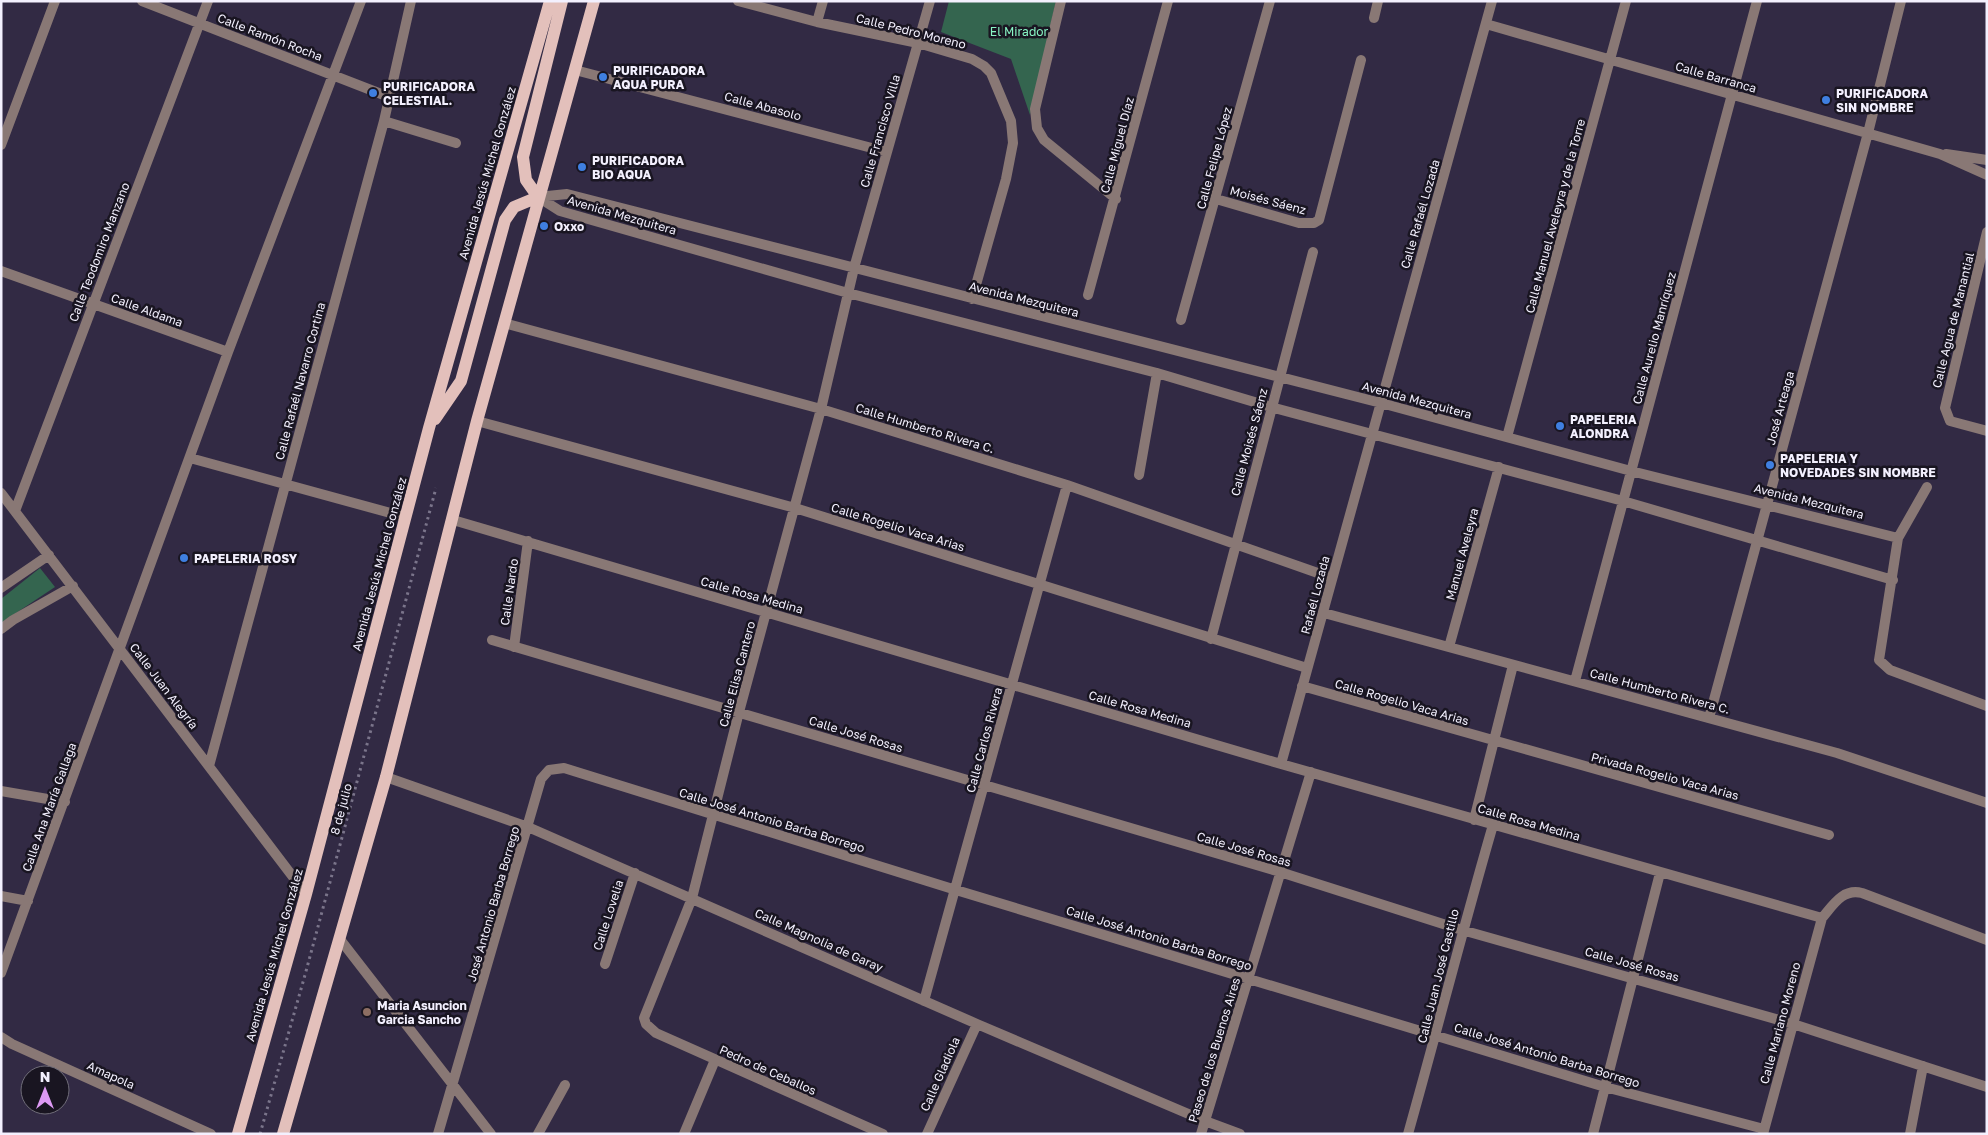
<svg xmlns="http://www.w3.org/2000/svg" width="1988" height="1135" font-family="'Golos Text',sans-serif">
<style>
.green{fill:#34654f}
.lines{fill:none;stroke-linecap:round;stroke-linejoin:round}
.path{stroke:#7b758b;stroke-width:3;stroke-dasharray:2.5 4;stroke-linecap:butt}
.minor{stroke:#897875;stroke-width:10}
.primary{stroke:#e3c0bb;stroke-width:12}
.shop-dot{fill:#3f7fe0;stroke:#191521;stroke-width:2}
.education-dot{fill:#8d6e63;stroke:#191521;stroke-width:2}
.labels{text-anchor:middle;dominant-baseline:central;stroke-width:5;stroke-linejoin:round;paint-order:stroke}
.street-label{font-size:12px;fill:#f3f0fe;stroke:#191521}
.park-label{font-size:12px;fill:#88f4c4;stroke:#191521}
.poi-label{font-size:12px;font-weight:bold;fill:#f3f0fe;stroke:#191521;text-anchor:start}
</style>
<rect width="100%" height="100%" fill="#322a44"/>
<!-- green -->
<path class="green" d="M949,1h107l-26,114 -19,-56 -70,-27z
M40,568l15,19 -54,36v-24z"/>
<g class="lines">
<!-- path -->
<path class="path" d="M260,1134l45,-159 131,-487"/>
<!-- minor -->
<path class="minor" d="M142,1l247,96
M738,1l79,21 101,21 54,16 12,7 7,7 20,48 2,22 -7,36 -34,120
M1061,1l-26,108 2,19 7,12 72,59
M1374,18l4,-17
M817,22l6,-21
M1486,24l454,130 47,21
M575,70l312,82
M384,121l72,22
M1,145l54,-144
M1946,154l41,6
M538,197l22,14 288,82 309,80 114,34 352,94 270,79
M538,197l29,-3 814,209 250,68 267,67
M1216,199l83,24h15l5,-3 42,-160
M1987,232l-42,176 5,13 37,10
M1,271l227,81
M1088,295l80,-294
M1181,320l89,-319
M504,323l317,86 246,76 265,93
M477,421l318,87 512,160
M1507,437l119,-436
M190,458l215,59
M1139,475l18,-102
M1927,487l-29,51 -19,122 11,10 97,36
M1,493l305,401
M15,511l193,-510
M453,520l828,244 541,154
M1,588l48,-33
M1324,613l513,140 150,50
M1,629l12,-9 60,-34
M1211,639l102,-387
M492,640l788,232 182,58 331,94 194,63
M514,647l14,-106
M1449,647l50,-180
M1575,681l182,-680
M1302,686l527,149
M1709,718l159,-585 33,-132
M1281,764l211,-763
M209,766l175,-645 27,-120
M386,777l142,50 449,197 228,97 35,13
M1,791l64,11
M1474,820l39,-155
M1,896l27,5
M339,938l152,196
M605,964l30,-91
M1,973l227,-621 133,-351
M924,1001l143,-516
M1,1037l11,7 199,90
M438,1134l103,-355 8,-9 15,-2 392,122 649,197 159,42
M538,1134l27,-49
M684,1134l31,-74
M883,1134l-227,-101 -10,-9 -2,-6 48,-120 47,-186 82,-303 33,-141 76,-267
M927,1134l50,-110
M1201,1134l110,-362
M1408,1134c29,-103 55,-206 85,-309
M1593,1134l67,-261
M1763,1134l59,-216c11,-13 21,-30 40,-25l125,47
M1910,1134l13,-68"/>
<!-- primary -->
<path class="primary" d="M435,419l26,-38 44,-161 9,-13 24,-10 -12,-17 -3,-23 39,-156
M238,1134l68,-240 123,-466 121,-427
M283,1134l103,-357 91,-356 117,-420"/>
</g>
<!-- markers -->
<g class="shop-dot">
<circle cx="603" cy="77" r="5"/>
<circle cx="373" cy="93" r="5"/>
<circle cx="1826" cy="100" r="5"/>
<circle cx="582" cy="167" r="5"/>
<circle cx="544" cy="226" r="5"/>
<circle cx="1560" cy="426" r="5"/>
<circle cx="1770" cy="465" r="5"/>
<circle cx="184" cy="558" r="5"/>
</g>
<circle class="education-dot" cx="367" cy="1012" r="5"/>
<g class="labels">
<!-- street labels -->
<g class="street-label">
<text transform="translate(911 31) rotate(14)">Calle Pedro Moreno</text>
<text transform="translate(270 37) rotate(21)">Calle Ramón Rocha</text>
<text transform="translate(1716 77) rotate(16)">Calle Barranca</text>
<text transform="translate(763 106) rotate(15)">Calle Abasolo</text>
<text transform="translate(880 131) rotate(-74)">Calle Francisco Villa</text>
<text transform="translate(1117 145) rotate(-75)">Calle Miguel Díaz</text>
<text transform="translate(1214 158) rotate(-75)">Calle Felipe López</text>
<text transform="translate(487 173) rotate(-74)">Avenida Jesús Michel González</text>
<text transform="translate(1268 200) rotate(15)">Moisés Sáenz</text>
<text transform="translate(1420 214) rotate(-74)">Calle Rafaél Lozada</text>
<text transform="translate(622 215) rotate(16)">Avenida Mezquitera</text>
<text transform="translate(1555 216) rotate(-75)">Calle Manuel Aveleyra y de la Torre</text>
<text transform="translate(99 252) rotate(-69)">Calle Teodomiro Manzano</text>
<text transform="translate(1024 299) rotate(14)">Avenida Mezquitera</text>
<text transform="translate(147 310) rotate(20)">Calle Aldama</text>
<text transform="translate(1953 320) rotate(-76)">Calle Agua de Manantial</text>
<text transform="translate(1654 338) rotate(-75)">Calle Aurelio Manríquez</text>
<text transform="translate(300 381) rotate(-75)">Calle Rafaél Navarro Cortina</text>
<text transform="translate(1417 400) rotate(15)">Avenida Mezquitera</text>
<text transform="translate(1780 408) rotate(-75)">José Arteaga</text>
<text transform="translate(925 428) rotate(17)">Calle Humberto Rivera C.</text>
<text transform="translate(1249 442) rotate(-75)">Calle Moisés Sáenz</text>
<text transform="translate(1809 501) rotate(14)">Avenida Mezquitera</text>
<text transform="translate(898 527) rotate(17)">Calle Rogelio Vaca Arias</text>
<text transform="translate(1462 554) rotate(-75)">Manuel Aveleyra</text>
<text transform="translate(379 564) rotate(-75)">Avenida Jesús Michel González</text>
<text transform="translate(509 592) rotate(-82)">Calle Nardo</text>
<text transform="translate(752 595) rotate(16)">Calle Rosa Medina</text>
<text transform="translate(1315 595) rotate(-75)">Rafaél Lozada</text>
<text transform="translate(737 674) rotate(-75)">Calle Elisa Cantero</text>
<text transform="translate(164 686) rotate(53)">Calle Juan Alegría</text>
<text transform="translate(1660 691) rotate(15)">Calle Humberto Rivera C.</text>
<text transform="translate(1402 702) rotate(16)">Calle Rogelio Vaca Arias</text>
<text transform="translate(1140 709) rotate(16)">Calle Rosa Medina</text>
<text transform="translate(856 734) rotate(17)">Calle José Rosas</text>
<text transform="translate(984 740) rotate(-75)">Calle Carlos Rivera</text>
<text transform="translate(1665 776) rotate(15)">Privada Rogelio Vaca Arias</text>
<text transform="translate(49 807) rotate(-70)">Calle Ana María Gallaga</text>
<text transform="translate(341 809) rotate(-75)">8 de julio</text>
<text transform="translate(772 820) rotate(17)">Calle José Antonio Barba Borrego</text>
<text transform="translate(1529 822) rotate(16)">Calle Rosa Medina</text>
<text transform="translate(1244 849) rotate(16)">Calle José Rosas</text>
<text transform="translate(493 904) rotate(-74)">José Antonio Barba Borrego</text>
<text transform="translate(608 915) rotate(-72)">Calle Lovelia</text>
<text transform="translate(1159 938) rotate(17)">Calle José Antonio Barba Borrego</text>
<text transform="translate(819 940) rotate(24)">Calle Magnolia de Garay</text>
<text transform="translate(274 955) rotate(-74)">Avenida Jesús Michel González</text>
<text transform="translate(1632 964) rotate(16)">Calle José Rosas</text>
<text transform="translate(1438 976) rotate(-76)">Calle Juan José Castillo</text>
<text transform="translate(1780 1023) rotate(-75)">Calle Mariano Moreno</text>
<text transform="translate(1214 1050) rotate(-73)">Paseo de los Buenos Aires</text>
<text transform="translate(1547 1055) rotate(17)">Calle José Antonio Barba Borrego</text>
<text transform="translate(768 1070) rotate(24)">Pedro de Ceballos</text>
<text transform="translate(940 1074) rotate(-66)">Calle Gladiola</text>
<text transform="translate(111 1075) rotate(24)">Amapola</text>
</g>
<!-- park labels -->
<g class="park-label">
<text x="1019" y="31">El Mirador</text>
</g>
<!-- poi labels -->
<g class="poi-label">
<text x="613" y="70">PURIFICADORA<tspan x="613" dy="14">AQUA PURA</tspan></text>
<text x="383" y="86">PURIFICADORA<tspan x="383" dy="14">CELESTIAL.</tspan></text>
<text x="1836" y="93">PURIFICADORA<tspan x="1836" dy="14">SIN NOMBRE</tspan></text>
<text x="592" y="160">PURIFICADORA<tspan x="592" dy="14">BIO AQUA</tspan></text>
<text x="554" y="226">Oxxo</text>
<text x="1570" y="419">PAPELERIA<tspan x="1570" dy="14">ALONDRA</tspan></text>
<text x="1780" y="458">PAPELERIA Y<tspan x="1780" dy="14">NOVEDADES SIN NOMBRE</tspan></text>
<text x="194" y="558">PAPELERIA ROSY</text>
<text x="377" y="1005">Maria Asuncion<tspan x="377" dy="14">Garcia Sancho</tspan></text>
</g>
</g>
<!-- border -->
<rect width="1988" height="1135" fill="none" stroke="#f3f0fe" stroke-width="5"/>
<!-- north arrow -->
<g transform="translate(45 1090)"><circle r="24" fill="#191521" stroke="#706d79"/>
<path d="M0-4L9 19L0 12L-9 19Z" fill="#dd99f4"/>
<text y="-8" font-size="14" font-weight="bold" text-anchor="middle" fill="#f3f0fe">N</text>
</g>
</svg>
